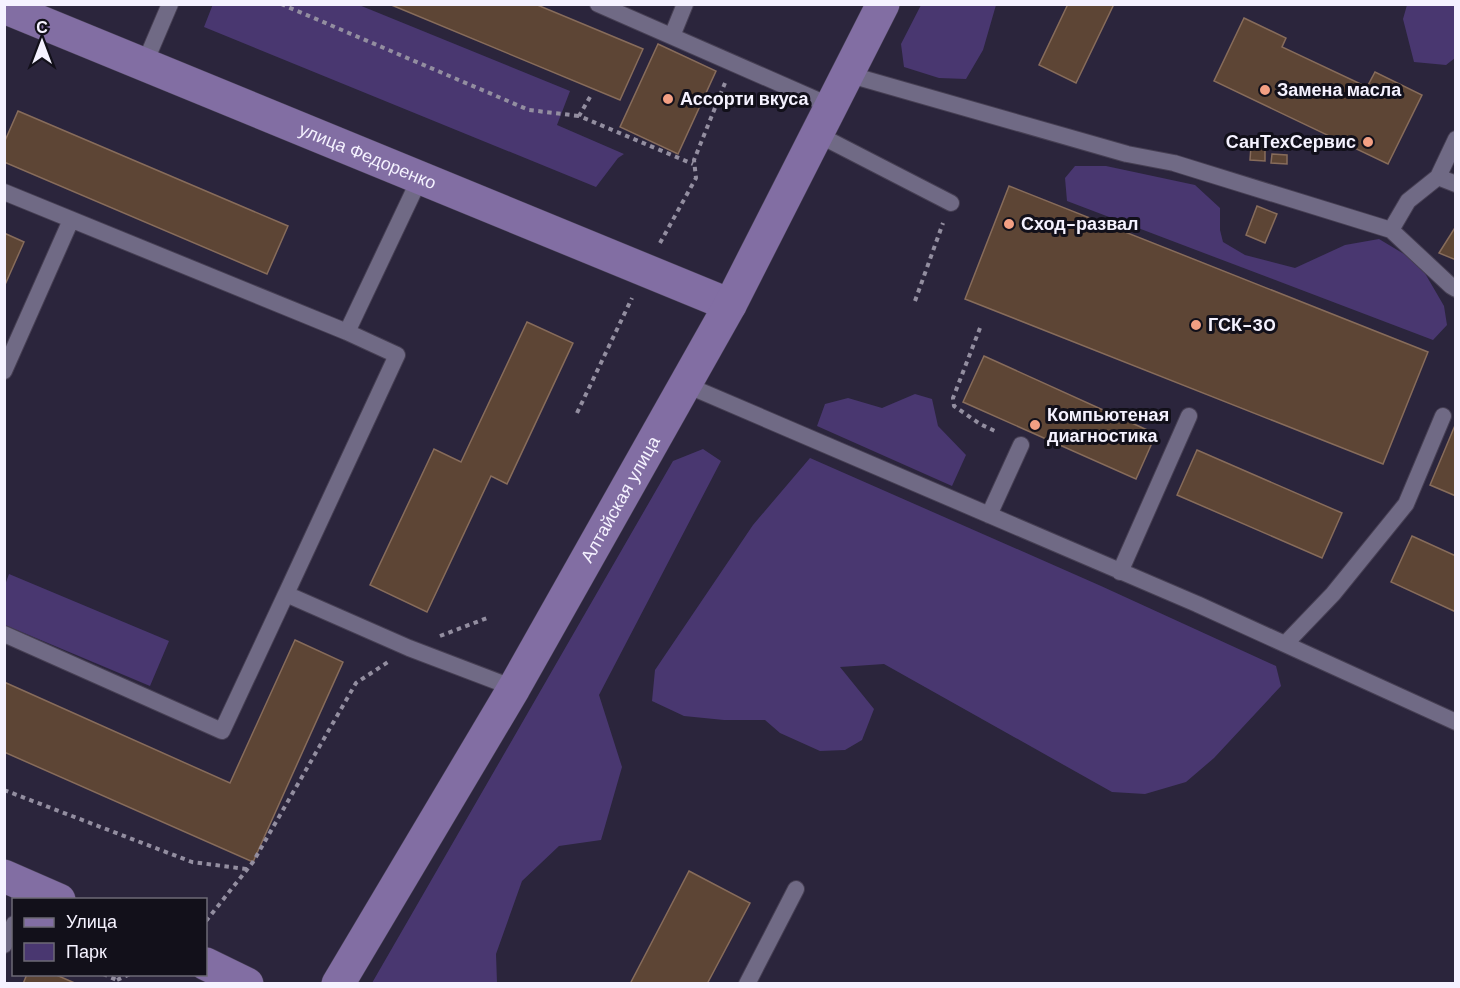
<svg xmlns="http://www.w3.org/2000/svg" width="1460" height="988" font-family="'DM Sans',sans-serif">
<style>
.green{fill:#493770}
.building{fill:#5d4535;stroke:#876c5b;stroke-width:1.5}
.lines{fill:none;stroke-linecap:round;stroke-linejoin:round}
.lane-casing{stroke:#463f53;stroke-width:18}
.secondary-casing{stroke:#463f53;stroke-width:34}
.path{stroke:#938ea0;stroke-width:4;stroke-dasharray:4.5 4.5;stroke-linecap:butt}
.lane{stroke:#706a85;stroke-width:16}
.secondary{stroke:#826ea3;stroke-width:33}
.poi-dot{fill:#f39f83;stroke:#12101a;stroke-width:2}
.labels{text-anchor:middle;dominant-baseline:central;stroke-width:6;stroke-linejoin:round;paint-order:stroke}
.poi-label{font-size:18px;font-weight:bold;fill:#f5f2ff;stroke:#12101a;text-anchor:start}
.street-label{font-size:18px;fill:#f5f2ff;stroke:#12101a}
</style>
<rect width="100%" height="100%" fill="#2b253c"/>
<!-- green -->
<path class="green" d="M213,4l146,1 211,86 -13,34 67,29 -6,4 -22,29 -392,-160z
M921,5h75l-13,45 -17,29 -27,-1 -35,-11 -3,-23z
M1407,5h48v53l-9,7 -32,-3 -11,-43z
M1075,166h31l89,19 25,23v22l3,12 22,13 50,13 50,-23 34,-6 40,24 25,43 3,19 -14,15 -366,-139 -2,-23z
M915,394l17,5 6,27 28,29 -14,31 -135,-60 8,-22 23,-6 34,10z
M703,449l18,12 -122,234 23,72 -21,73 -42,6 -37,35 -26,73 1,29h-125l301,-522z
M810,458l291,128 175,80 5,20 -67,72 -28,24 -41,12 -33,-2 -228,-128 -44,3 34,42 -12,31 -17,10 -25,1 -40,-18 -15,-13h-41l-40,-4 -32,-15 3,-31 98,-145z
M9,574l160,67 -19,45 -145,-61v-40z"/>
<!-- building -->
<path class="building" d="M389,4h146l108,45 -23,51z
M1068,4h46l-38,79 -37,-18z
M1244,18l42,20 -4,9 85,40 8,-15 47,23 -34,69 -174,-83z
M658,44l58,27 -38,83 -58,-27z
M18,111l270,115 -21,48 -263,-112v-19z
M1251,146l14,1v14l-15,-1z
M1272,154l15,1v9l-16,-1z
M1009,186l419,166 -45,112 -418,-165z
M1257,206l20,8 -12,29 -19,-8z
M1456,226v34l-17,-7z
M4,233l20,9 -20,45z
M527,322l46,21 -66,141 -16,-8 -64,136 -57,-27 64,-136 27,13z
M984,356l172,78 -20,45 -173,-77z
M1456,423v73l-26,-11z
M1197,450l145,63 -20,45 -145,-63z
M1412,536l44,20v56l-65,-30z
M295,640l48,22 -90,200 -249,-110v-70l226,101z
M689,871l61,32 -43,81h-77z
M27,974h27l23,10h-54z"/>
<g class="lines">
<defs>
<path id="lane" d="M598,4l233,102
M672,36l13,-32
M144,65l26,-61
M847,74l280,80 47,9 217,67 17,-29 30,-24 18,-38
M817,134l134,69
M1438,177l18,7
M4,192l343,140 50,23 -111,239
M1391,230l60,56 5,3
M347,332l73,-154
M4,371l67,-151
M684,384l513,220 259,118
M989,515l32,-70
M1120,572l69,-156
M4,634l218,97 64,-137 123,54 105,40
M1286,643l47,-49 73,-90 37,-88
M4,945l10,-21
M747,984l49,-95"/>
<g id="secondary">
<path id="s1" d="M4,7l726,298"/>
<path d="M4,876l55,24"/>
<path d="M206,964l41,20"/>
<path id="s2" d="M338,984l176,-296 216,-383 153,-301"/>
</g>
</defs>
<!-- lane casing -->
<use href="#lane" class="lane-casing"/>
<!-- secondary casing -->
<use href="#secondary" class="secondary-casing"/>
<!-- path -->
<path class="path" d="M281,4l248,106 50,6
M590,97l-11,19 114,48
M660,243l36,-65 -2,-18 31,-77
M915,301l28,-78
M980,328l-27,70 1,8 26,18 17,8
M577,413l55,-115
M440,636l47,-18
M4,790l188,72 54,7
M206,921l47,-59 103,-179 32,-21
M103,974l14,6 1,4
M117,980l13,-6"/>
<!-- lane -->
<use href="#lane" class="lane"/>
<!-- secondary -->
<use href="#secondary" class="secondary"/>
</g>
<!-- markers -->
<g class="poi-dot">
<circle cx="1265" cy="90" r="6"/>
<circle cx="668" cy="99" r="6"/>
<circle cx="1368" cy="142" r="6"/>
<circle cx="1009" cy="224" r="6"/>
<circle cx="1196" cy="325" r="6"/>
<circle cx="1035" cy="425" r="6"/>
</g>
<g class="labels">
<!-- poi labels -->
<g class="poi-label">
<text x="1277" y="90">Замена масла</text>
<text x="680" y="99">Ассорти вкуса</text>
<text x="1356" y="142" text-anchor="end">СанТехСервис</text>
<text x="1021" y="224">Сход-развал</text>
<text x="1208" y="325">ГСК-30</text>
<text x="1047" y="415">Компьютеная<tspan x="1047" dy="21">диагностика</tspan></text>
</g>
<!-- street labels -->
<g class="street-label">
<text stroke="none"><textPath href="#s1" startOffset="393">улица Федоренко</textPath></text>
<text stroke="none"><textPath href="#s2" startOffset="561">Алтайская улица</textPath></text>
</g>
</g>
<!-- border -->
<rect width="1460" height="988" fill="none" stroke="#f5f2ff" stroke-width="12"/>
<!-- legend -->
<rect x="12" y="898" width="195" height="78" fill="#12101a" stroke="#6d6a76" stroke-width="1.5"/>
<rect x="24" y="918" width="30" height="9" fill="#826ea3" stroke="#6d6a76" stroke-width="1.5"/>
<text x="66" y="928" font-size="18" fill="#f5f2ff">Улица</text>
<rect x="24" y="943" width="30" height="18" fill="#493770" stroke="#6d6a76" stroke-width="1.5"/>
<text x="66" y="958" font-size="18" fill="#f5f2ff">Парк</text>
<!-- north arrow -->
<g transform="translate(42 42)" stroke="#12101a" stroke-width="4.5" paint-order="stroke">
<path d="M0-4.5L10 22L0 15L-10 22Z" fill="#f5f2ff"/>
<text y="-9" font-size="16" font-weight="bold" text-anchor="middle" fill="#f5f2ff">С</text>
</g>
</svg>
